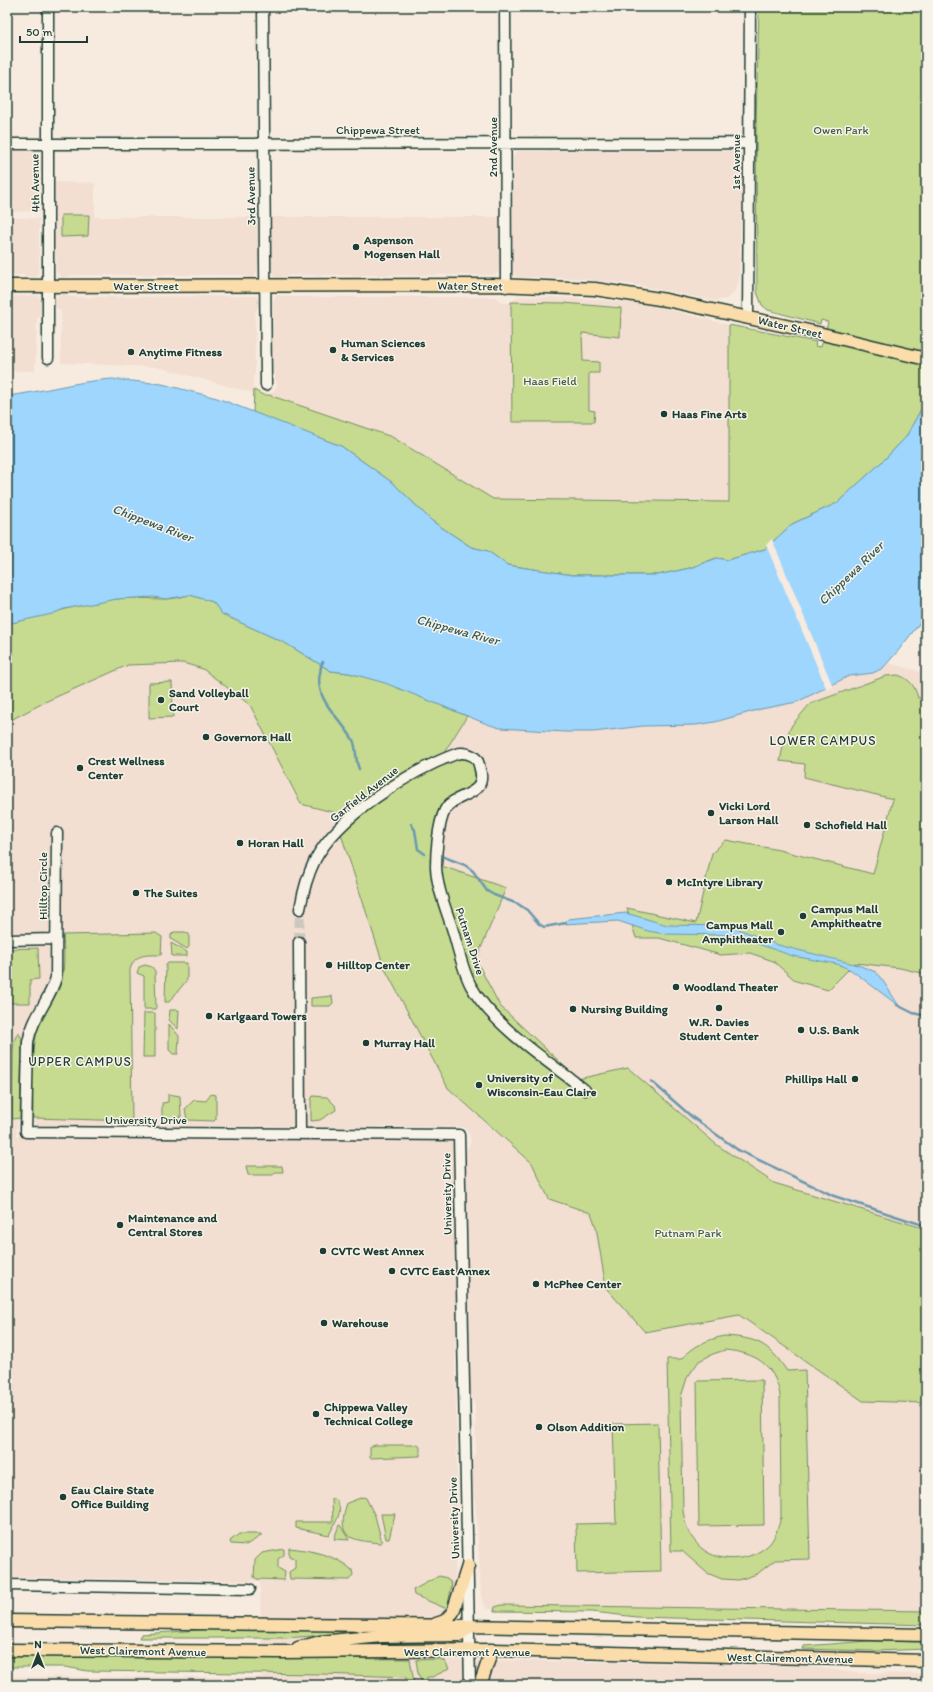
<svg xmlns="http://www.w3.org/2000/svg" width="933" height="1692" font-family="Itim,sans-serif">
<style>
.built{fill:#f3ded2}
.green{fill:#c6db90;stroke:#728c62;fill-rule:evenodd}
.water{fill:#9ed6fe;stroke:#6b99ad}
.pier{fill:#f7ebdf}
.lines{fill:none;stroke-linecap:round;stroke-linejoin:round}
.stream{stroke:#6b99ad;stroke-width:2.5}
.minor-tunnel{stroke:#ccc8bd;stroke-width:10;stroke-dasharray:10 5;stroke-linecap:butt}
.minor-casing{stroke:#1f3d34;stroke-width:13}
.major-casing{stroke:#1f3d34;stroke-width:15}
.minor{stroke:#f7f3e8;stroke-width:10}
.major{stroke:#faddab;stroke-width:12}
.poi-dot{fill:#1f3d34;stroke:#f7f3e8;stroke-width:1.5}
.labels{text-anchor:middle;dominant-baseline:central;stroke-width:3;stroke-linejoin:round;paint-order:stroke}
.street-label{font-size:12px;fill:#1f3d34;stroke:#f7f3e8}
.park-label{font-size:12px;fill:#405d46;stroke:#f7f3e8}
.poi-label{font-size:12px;font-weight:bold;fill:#1f3d34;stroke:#f7f3e8;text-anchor:start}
.water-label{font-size:13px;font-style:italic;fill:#385c5c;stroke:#f7f3e8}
.neighbourhood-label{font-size:13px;letter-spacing:1px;fill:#1f3d34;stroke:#f7f3e8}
</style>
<rect width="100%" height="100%" fill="#f7ebdf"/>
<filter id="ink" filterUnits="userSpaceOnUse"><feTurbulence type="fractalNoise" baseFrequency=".025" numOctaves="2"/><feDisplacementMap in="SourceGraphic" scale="8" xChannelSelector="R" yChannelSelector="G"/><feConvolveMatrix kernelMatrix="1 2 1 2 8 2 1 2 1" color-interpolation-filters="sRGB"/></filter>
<g filter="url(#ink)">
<!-- built -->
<path class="built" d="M7,151l30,1 4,7 -1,52 -33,1z
M519,151h215l7,2 2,9 -4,117 -5,14 -8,6 -11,2 -77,-16 -65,-7 -57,-1 -4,-8 1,-112 3,-5z
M55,182l40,1v34h406v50l-2,6 -6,2h-203l-14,3 -4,-4 -2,-8 -12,-1 -1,8 -3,4 -4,1 -8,-3h-169l-11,3 -6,-7z
M7,217l32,2v52l-1,4 -4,3 -11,-3h-16z
M63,294l7,3 187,-1 3,10 -5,5v63l-2,3v10l3,5 10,4 7,-4 4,-6 -4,-19v-66l4,-6 13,2h206l6,6h8l7,-6 6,-1 70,3 62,7 74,19 87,17 -1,4 69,114 -47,43 -45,21 -12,10 -90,34 -183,-3 -19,-14 -17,-4 -39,-26 -39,-38 -52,-37 -88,-33v-20l-96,-26 -96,-4v-52l-6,-4 -1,-6 2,-4z
M30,295l9,1 3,5 -1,13 -4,5 -2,52h-28v-75h20z
M117,599l268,84 102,41 13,4 65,4h29l203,-30 52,-26 24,-3 10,-5 5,-5 34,9 -2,6 6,2v945l-289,-8 -45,-5 -105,-3 -5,-8 -1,-6 -4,-72 -5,-49 1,-15 3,-6 -1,-47 -5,-16 -4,-239 5,-10 -2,-7 -5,-7 -421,-1 -6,-1 -4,-4 -1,-69 9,-32 20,-36 2,-22v-40l-1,-5h-11l-1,12 -7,6h-29l-7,-4v-307z
M7,944h38l5,3 1,7 -2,27 -21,39 -6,20 -2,78 -3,5v13l433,3 4,6 4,169 -3,26 2,134 -2,114 -3,17 -10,11 -2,43 368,7 49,7 69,1v11h-919v-8h255l-2,-96 -253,-4z"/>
<!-- green -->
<path class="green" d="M759,7h167v393l-20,37 -22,23 -47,43 -45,21 -27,25 -37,11 -12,-2 -26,10 -32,7h-85l-66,-10 -19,-14 -17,-4 -39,-26 -39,-38 -52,-37 -88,-33 1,-23 9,5h6l123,42 101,62 236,3v-177l87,17 -1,4 6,1 7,-25 -7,-2 -1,4 -52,-14 -6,-5 -5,-13 -1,-167z
M61,215h28l-1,21 -27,1z
M511,302l53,1 57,5 -1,29 -38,-4 1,28 16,1v11h-10v37l6,1 -1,11h-82z
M190,595l23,7 9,12 63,29 46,28 18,2 36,9 82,34 -23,37 2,10 14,-5 11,3 2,3 3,18c-9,9 -21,10 -30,17 -13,11 -14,46 -16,63l76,26 -30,72 24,46 78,73 50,-11 89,77 57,38 152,46v174l-63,-2 -124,-86 -94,17 -39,-44 -10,-61 -5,-14 -42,-14 -17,-36 -84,-75 -64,-121 -45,-139 13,-11 -51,-13 -51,-99 -47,-36 -20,-6 -55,2 -81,36 -40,21v-98c37,-8 73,-21 110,-25 16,-2 32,0 49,0 8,0 16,-3 24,-4z
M898,675c12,4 17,11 20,23l8,-1v277l-26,-6 -45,-5 -27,27 -32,-9 -23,-20 -23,-8 -29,2 -62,-17h-23l-9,-30 69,15 16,-70 14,-13 53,10 94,24 20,-75 -89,-22 1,-13 -25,-3 4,-19 8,-17 18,-21 76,-28z
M172,682l1,35 -24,1v-35z
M174,932h11l4,2v13l-2,2 -16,-10v-4z
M156,933l6,4 -1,18c-14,0 -27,-2 -31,15l2,151 -99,-3c0,-28 -3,-58 4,-86 4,-18 18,-31 24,-49 4,-15 3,-33 2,-48z
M171,943l16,9v4h-15z
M38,948l1,31 -9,1v23h-23v-54z
M168,963h19v17l-18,22h-4l1,-37z
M145,965l7,2 3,4 1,38h-12v-33l-7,-3 2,-6z
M332,996l1,7 -3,3h-19v-8z
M170,1010h9l-1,19 -9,-9z
M144,1013h11v44h-12z
M169,1024l10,12 -1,18h-5l-4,-4z
M18,1032l4,7 -2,79 -8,1 1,-67 1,-11z
M168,1094l12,2 1,21 -4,3 -15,-1v-16l6,-1z
M211,1094l5,1v24l-2,2 -27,-1 -2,-11 9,-9 12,1z
M313,1096l14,1 8,8 1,5 -16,10 -9,1v-21z
M246,1166h36l1,6h-8l-2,3h-25z
M724,1336c34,2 44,7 63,35l18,-1 5,189 -35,1 -18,14 -18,6 -17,-1 -15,-6 -25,-22h-11l-4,-192h14c13,-13 25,-19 43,-23zM725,1350c30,3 49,13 55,45l1,122c-3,11 -6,23 -15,30 -21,17 -56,16 -72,-7 -7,-8 -9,-18 -11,-29l-2,-114 6,-19 12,-17 14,-7z
M762,1380l2,145 -65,1 -2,-145z
M658,1423l3,148 -84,2 -1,-49 40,-1 -3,-99z
M375,1445h43l2,2v9l-50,2v-11z
M363,1497l3,1 9,18 7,26 -2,1c-31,-3 -44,-5 -33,-40z
M332,1499h3c11,11 -1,25 -6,36l-33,-7v-6h37z
M381,1514h14l-6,25h-3z
M339,1525h1l9,15 -15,-1z
M239,1534h22v2l-15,9 -15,-1 -1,-3z
M289,1548c21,2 47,7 63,22l1,5 -4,5 -59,-1 -1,-7 6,-4v-9l-6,-3z
M284,1549v6l-6,4v9l7,4 -1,8 -27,-1 -3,-2 1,-17 7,-7z
M439,1576l8,2 5,6 -5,25 -33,-14 -1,-5z
M502,1605l424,6v14l-289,-8 -45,-5 -98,-1 1,-4z
M228,1628l150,1 1,2 -94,7h-146l2,-4z
M869,1641l57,1v7l-50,2 -73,-2 1,-3z
M7,1655l403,4 4,23v3h-53l-2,-3 1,-1 43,1 3,-1v-4l-85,-3 -233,-3 -23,-4h-58z
M440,1659l5,2 4,8 -17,8h-5v5h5l4,3h-13l-5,-12 -2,-13z"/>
<!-- water -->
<path class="water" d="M112,379l50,5 55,14 124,48 52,37 39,38 39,26 17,4 19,14 66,10h85l32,-7 27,-10 11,2 37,-11 27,-25 45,-21 47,-43 22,-23 20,-37v215l-28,36 -15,17 -10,5 -24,3 -52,26 -36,7 -46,13 -19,3 -53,1 -49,6h-29l-65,-4 -13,-4 -102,-41 -36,-10 -18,-2 -46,-28 -63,-29 -9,-12 -23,-7 -24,4 -13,-2 -36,2 -53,10 -12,5 -45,10v-228c35,-4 70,-15 105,-17z
M626,913l41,12 64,1 47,19 80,20 18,7 7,9 16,25 -48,-36 -14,-6 -44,-8 -61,-21 -67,-1 -17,-3 -30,-10 -55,3 5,-5z"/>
<!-- pier -->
<path class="pier" d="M772,539l61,148 -6,3 -61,-145z"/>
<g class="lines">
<!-- stream -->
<path class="stream" d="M323,662c-3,3 -2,7 -3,11 -6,28 21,45 33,67 4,8 2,20 6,29
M411,824l4,6 3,19 7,5
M444,857l21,8 8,6 14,20 7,4 24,9 9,6 12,14 5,3 22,-4
M897,1005l16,8 13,3
M651,1081l41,36 46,33 96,46 92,30"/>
<!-- minor-tunnel -->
<path class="minor-tunnel" d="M299,942l1,-33"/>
<defs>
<path id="minor" d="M48,7v351
M263,7l3,378
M505,7l1,280
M7,144l742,-1
M748,317l2,-310
M57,833l-1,145c-7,23 -24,40 -28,64l-2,90 433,3 11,550
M300,909c3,-17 7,-33 15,-49 23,-44 95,-89 141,-106 6,-2 11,-1 17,2 5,3 6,8 7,13 8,29 -26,23 -35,41 -7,14 -9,42 -9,57 1,21 10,42 16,61 6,19 10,41 19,58 23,41 77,75 114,104
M7,940l49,-1
M299,942l1,191
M7,1585l243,4"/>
<path id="major" d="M7,286l487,-1 101,4 71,11 152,33 108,26
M7,1621l463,5 456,9
M436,1624l9,-3 8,-9 15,-46
M298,1648l22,-6 62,-6 77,-1 11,-9
M7,1650l274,2 211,-2 434,11
M480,1685l12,-35"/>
</defs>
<!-- minor casing -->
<use href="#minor" class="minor-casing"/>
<!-- major casing -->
<use href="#major" class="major-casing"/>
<!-- minor -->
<use href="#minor" class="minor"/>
<!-- major -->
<use href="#major" class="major"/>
</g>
</g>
<!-- markers -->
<g class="poi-dot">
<circle cx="356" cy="247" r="4"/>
<circle cx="333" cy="350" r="4"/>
<circle cx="131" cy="352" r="4"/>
<circle cx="664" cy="414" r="4"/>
<circle cx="161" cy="700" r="4"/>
<circle cx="206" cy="737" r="4"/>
<circle cx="80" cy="768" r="4"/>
<circle cx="711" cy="813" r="4"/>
<circle cx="807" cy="825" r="4"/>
<circle cx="240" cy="843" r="4"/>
<circle cx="669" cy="882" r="4"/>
<circle cx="136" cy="893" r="4"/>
<circle cx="803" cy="916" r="4"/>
<circle cx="781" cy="932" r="4"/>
<circle cx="329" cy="965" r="4"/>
<circle cx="676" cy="987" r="4"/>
<circle cx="719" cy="1008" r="4"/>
<circle cx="573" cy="1009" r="4"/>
<circle cx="209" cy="1016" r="4"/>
<circle cx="801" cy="1030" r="4"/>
<circle cx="366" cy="1043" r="4"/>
<circle cx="855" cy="1079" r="4"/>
<circle cx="479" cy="1085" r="4"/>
<circle cx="120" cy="1225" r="4"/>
<circle cx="323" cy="1251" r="4"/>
<circle cx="392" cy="1271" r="4"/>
<circle cx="536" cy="1284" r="4"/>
<circle cx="324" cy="1323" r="4"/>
<circle cx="316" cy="1414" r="4"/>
<circle cx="539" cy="1427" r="4"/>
<circle cx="63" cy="1497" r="4"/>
</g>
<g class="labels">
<!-- street labels -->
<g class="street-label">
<text x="378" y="130">Chippewa Street</text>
<text transform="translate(493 147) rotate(-90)">2nd Avenue</text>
<text transform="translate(736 162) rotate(-90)">1st Avenue</text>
<text transform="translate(35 183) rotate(-91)">4th Avenue</text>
<text transform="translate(251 196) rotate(-91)">3rd Avenue</text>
<text x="146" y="286">Water Street</text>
<text transform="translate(470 286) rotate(1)">Water Street</text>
<text transform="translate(790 327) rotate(13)">Water Street</text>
<text transform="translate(364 794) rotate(-38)">Garfield Avenue</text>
<text transform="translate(43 886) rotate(-90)">Hilltop Circle</text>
<text transform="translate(470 941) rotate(72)">Putnam Drive</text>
<text x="146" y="1120">University Drive</text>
<text transform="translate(447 1194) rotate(-91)">University Drive</text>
<text transform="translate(454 1518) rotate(-92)">University Drive</text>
<text transform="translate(143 1651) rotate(1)">West Clairemont Avenue</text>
<text x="467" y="1652">West Clairemont Avenue</text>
<text transform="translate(790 1658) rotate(1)">West Clairemont Avenue</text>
</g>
<!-- park labels -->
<g class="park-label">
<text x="841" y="130">Owen Park</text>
<text x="550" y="381">Haas Field</text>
<text x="688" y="1233">Putnam Park</text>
</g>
<!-- poi labels -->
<g class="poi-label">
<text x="364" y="240">Aspenson<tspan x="364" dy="14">Mogensen Hall</tspan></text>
<text x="341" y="343">Human Sciences<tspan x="341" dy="14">&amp; Services</tspan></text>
<text x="139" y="352">Anytime Fitness</text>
<text x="672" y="414">Haas Fine Arts</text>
<text x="169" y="693">Sand Volleyball<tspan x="169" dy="14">Court</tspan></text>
<text x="214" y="737">Governors Hall</text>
<text x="88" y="761">Crest Wellness<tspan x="88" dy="14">Center</tspan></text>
<text x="719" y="806">Vicki Lord<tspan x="719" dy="14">Larson Hall</tspan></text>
<text x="815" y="825">Schofield Hall</text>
<text x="248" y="843">Horan Hall</text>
<text x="677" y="882">McIntyre Library</text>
<text x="144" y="893">The Suites</text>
<text x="811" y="909">Campus Mall<tspan x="811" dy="14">Amphitheatre</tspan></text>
<text x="773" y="925" text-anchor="end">Campus Mall<tspan x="773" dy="14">Amphitheater</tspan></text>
<text x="337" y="965">Hilltop Center</text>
<text x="684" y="987">Woodland Theater</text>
<text x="581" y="1009">Nursing Building</text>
<text x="217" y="1016">Karlgaard Towers</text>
<text x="719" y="1022" text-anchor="middle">W.R. Davies<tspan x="719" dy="14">Student Center</tspan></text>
<text x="809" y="1030">U.S. Bank</text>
<text x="374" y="1043">Murray Hall</text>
<text x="487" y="1078">University of<tspan x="487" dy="14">Wisconsin-Eau Claire</tspan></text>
<text x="847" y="1079" text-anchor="end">Phillips Hall</text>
<text x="128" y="1218">Maintenance and<tspan x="128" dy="14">Central Stores</tspan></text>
<text x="331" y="1251">CVTC West Annex</text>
<text x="400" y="1271">CVTC East Annex</text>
<text x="544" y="1284">McPhee Center</text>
<text x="332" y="1323">Warehouse</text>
<text x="324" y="1407">Chippewa Valley<tspan x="324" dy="14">Technical College</tspan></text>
<text x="547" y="1427">Olson Addition</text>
<text x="71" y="1490">Eau Claire State<tspan x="71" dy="14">Office Building</tspan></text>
</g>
<!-- water labels -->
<g class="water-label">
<text transform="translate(153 523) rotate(21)">Chippewa River</text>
<text transform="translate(851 573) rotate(-44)">Chippewa River</text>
<text transform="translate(458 630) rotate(15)">Chippewa River</text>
</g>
<!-- neighbourhood labels -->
<g class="neighbourhood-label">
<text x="823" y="740">LOWER CAMPUS</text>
<text x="80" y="1061">UPPER CAMPUS</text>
</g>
</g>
<!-- margin -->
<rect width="933" height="1692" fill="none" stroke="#f7f3e8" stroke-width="24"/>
<rect x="12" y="12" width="909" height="1668" fill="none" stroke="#1f3d34" stroke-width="1.5" filter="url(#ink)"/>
<!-- north arrow -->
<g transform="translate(38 1654)" stroke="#f7f3e8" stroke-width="3" paint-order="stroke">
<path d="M0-3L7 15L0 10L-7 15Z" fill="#1f3d34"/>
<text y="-6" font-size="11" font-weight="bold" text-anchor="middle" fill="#1f3d34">N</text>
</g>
<!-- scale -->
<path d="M20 36v6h67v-6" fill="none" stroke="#1f3d34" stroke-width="2"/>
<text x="26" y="36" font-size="12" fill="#1f3d34" stroke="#f7f3e8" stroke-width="3" paint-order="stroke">50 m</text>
</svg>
